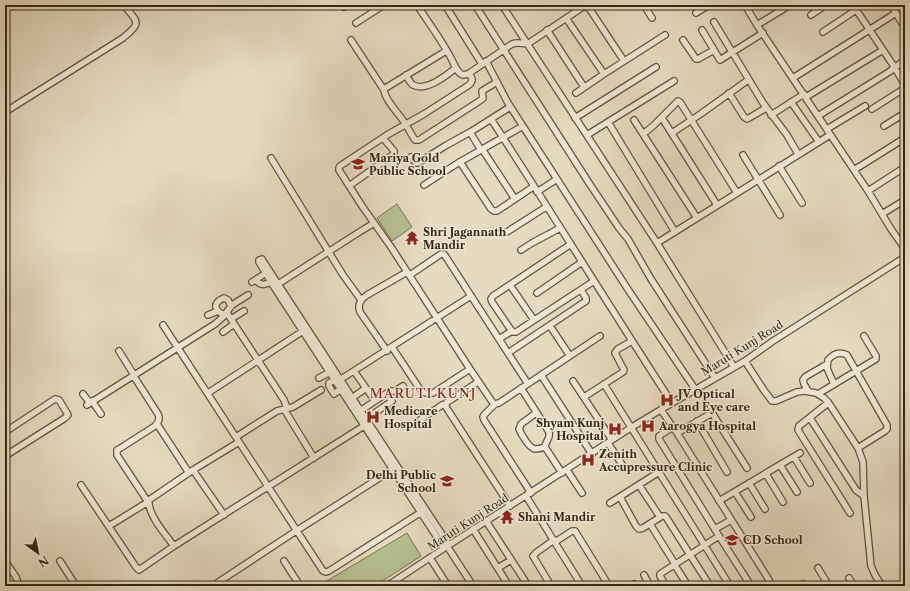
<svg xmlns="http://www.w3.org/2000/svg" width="910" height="591" font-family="'Libre Caslon Text',serif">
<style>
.green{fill:#b6c092;stroke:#767452}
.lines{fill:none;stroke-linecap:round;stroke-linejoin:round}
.street-casing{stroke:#63543e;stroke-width:8}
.street{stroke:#efe8d6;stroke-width:5.5}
.labels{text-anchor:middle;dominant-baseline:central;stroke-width:3;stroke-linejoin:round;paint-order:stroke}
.poi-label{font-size:11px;font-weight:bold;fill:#372712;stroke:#efe8d6;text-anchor:start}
.street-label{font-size:11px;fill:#372712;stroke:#efe8d6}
.quarter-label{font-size:13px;letter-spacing:1px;fill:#7a1f14;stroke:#efe8d6}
</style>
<rect width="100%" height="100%" fill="#e6dbc0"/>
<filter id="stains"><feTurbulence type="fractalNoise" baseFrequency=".005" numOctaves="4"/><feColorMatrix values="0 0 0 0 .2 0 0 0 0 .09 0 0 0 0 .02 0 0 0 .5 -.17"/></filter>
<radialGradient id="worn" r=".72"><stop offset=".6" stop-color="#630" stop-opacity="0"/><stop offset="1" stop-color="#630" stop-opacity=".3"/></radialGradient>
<!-- green -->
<path class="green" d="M397,204l15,23 -20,14 -15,-23z
M407,533l14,23 -46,30h-54l-1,-1z"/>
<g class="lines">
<defs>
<path id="street" d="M417,5c11,17 24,34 34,53 3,6 6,15 12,17l5,-1 44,-30c7,-3 11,1 17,-1l57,-38
M445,5l37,59
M475,5l114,178 30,45 9,11 23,40 64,99
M502,5l155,238 77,124
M587,5l37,56
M644,5l8,13
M745,5l12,20 111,166 23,38 14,20
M853,5l42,63 10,17
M891,5l14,23
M344,7l3,-2
M696,13l13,-8
M811,15l15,-10
M566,18l38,56 61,-39
M714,22l49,81 24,32 11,19
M356,23l28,-18
M757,25l33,-20
M547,30l37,57
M702,30l18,30 43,-27
M823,32l33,-22
M351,40l33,50
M683,40l13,19h2l16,-9
M446,51l-62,38c0,9 12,22 18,30 5,6 8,14 13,21h4l62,-40 2,-2 -1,-7 15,-9
M486,61l22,42 119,185 68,101
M469,73c3,5 5,7 0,12l-45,29 -37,21 -47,31 -1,2v2l23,36 29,41 79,122 23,34 2,1 4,-1 101,-67
M406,75c2,3 4,8 7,10 14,7 33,-10 43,-17
M793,78l103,-65
M576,93l28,-19
M729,93l15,24 3,2 2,-1 17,-10
M806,97l77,-47
M791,102l28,40
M872,109l33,-21
M5,112l118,-74c20,-16 14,-16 1,-33
M771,115l33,-21
M818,116l71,-44 16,-12
M575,118l81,-51
M662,118l55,87
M491,119c61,94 120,190 181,284
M634,120l63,98
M608,122l67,110
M884,126l21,-13
M827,129l38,-23
M470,132l11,18
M672,133l30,-20 46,-33
M643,134l10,-8 25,-25 2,1 57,91
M587,135l87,-54
M482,149l33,50
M743,155l37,60
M411,157l5,6h2l27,-17 27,-15 38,-24
M271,158l72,117 18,25
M460,162l31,47 3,2h3l36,-24
M779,166l23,37
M854,170l51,-32
M424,185l34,-22 65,-37
M349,186l45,-32v-3l-11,-13
M868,191l37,-24
M537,192l20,-13
M882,214l23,-14
M507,232l39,-25
M657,243l173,-108
M571,244l-78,52 -2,3 1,3 19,28 2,2h3l78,-51
M521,250l11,-7 28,-15
M410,275l31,-21h3l84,130
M256,280c5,6 8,5 15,2
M252,282l14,-9
M510,285l24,35
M275,286l78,-50 21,-13
M537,293l45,-31
M227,313l57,87 3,8
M208,315l10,-4
M225,315c-11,-4 -13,-12 -1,-17l4,2 3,6
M231,319l13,-8
M163,325l160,246 3,1 3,-1 94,-60
M550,326l20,30
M223,332l11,-8
M499,339l13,-8
M392,347l27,41 6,5h8l37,-24
M119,351l15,24
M387,351l-27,-39c-3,-8 1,-13 7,-17l40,-23
M508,353l78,-52v-3l-5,-8
M745,361l18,28 9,12h4l21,-9 8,-1 11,2 8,5 4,4 30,46 5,14 1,34 7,70 4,9 7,11
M354,371l21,30
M541,375l51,79
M319,378l11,-6
M335,380l-6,3v3l5,8 7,-5
M338,381l133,-85
M573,381l39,59
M478,382l-32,21v4l64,99
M604,384l126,202
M834,384l-7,-16 1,-8c5,-6 11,-9 19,-5l40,70v4l-2,2 -27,17
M521,388l28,44c2,6 -4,10 -4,15l17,26
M808,391l-4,-7 -1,-4 2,-3 22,-13
M208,393l98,-64
M83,394l7,9
M818,394l58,-35v-3l-12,-20
M584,397l39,-25 1,-2 -9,-17 3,-4 14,-8
M352,398l14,-10
M92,401l9,13
M828,403l-29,23 -1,4 52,83
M495,404l-11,11 -1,2 1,3 47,73
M87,405l128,-81 8,-7 9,-12 16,-10
M284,409l30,49
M661,410l16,23 92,147
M360,411l30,-20h5l8,-5
M536,413l-15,11 -2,5c2,5 10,19 16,20 3,0 7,-1 10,-2
M810,418l46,72 8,6
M366,419l26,-18 -5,-8
M420,420l22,-15 4,-1
M697,421l30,51
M157,424l32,49
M673,427l-14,9v3l60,97 32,50
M5,432l50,-33 4,1 8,13 1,2 -3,3 -60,38
M677,433l35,-20 35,55
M236,437l41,-26 16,-4 28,-17
M608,443l15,23
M794,457l16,26
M780,465l17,27
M193,470l31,45
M567,470l15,23
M766,474l17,28
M749,483l16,26
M81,485l55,82 3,3 35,-24 193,-122
M639,485l21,32
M735,492l16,25
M526,496l56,90
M620,497l16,29 3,3 4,-1 19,-12h3l1,1 44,69
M719,501l81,-48
M610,503l49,-31
M486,521l39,60
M650,524l25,40
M109,526l39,-24 -31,-47v-5l2,-1 36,-23c4,-4 5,-8 3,-12l-25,-39
M473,529l36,57
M715,529l16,-9
M555,542l17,-11h3l34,55
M174,546c-8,-11 -27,-32 -25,-46l44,-30 46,-28
M447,546l26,40
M444,548l-170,-261 -15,-25v-2l3,-1 1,2 103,158 83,126
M430,558l18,28
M5,561l11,16 3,9
M60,561l16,25
M284,561l16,25
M674,564l14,22
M498,568l13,-8
M818,568l11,18
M644,575l6,11
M849,578l5,8
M634,584l1,2
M803,584l1,2
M214,585l82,-54 99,-63
M387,586l62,-41 183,-118 40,-24 73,-42 28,-20 132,-84
M551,586l-18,-30 4,-4 17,-12
M666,586l-6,-10v-2l59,-38"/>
</defs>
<!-- street casing -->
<use href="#street" class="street-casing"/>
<!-- street -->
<use href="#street" class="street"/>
</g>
<!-- icons -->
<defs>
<symbol id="school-bare" viewBox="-9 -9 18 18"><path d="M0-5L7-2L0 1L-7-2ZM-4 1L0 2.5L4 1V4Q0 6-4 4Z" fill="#8f2418" stroke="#efe8d6" stroke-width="2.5" paint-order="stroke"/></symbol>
<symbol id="temple-bare" viewBox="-9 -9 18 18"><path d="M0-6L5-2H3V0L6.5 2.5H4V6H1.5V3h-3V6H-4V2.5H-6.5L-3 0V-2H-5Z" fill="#8f2418" stroke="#efe8d6" stroke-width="2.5" paint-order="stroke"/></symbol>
<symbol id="hospital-bare" viewBox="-9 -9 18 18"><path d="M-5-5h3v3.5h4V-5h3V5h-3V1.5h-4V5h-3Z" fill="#8f2418" stroke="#efe8d6" stroke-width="2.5" paint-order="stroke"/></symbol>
</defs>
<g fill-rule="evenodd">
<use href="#school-bare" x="348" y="154" width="20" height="20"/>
<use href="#temple-bare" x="402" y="228" width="20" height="20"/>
<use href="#hospital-bare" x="657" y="390" width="20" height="20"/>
<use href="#hospital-bare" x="363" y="407" width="20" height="20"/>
<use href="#hospital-bare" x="638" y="416" width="20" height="20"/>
<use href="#hospital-bare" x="605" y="419" width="20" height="20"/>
<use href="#hospital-bare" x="578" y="450" width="20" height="20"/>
<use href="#school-bare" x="437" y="471" width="20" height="20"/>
<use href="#temple-bare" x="497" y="507" width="20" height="20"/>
<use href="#school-bare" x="722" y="530" width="20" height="20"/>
</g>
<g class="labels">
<!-- poi labels -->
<g class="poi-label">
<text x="369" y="158">Mariya Gold<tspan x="369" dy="13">Public School</tspan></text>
<text x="423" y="232">Shri Jagannath<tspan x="423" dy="13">Mandir</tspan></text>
<text x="678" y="394">JV Optical<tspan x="678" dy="13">and Eye care</tspan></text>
<text x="384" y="411">Medicare<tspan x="384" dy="13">Hospital</tspan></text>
<text x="604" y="423" text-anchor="end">Shyam Kunj<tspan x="604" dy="13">Hospital</tspan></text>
<text x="659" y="426">Aarogya Hospital</text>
<text x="599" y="454">Zenith<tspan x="599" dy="13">Accupressure Clinic</tspan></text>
<text x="436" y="475" text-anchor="end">Delhi Public<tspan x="436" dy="13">School</tspan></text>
<text x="518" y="517">Shani Mandir</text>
<text x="743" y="540">CD School</text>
</g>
<!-- street labels -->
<g class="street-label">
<text transform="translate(742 348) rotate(-32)">Maruti Kunj Road</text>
<text transform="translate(468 522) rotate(-33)">Maruti Kunj Road</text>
</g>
<!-- quarter labels -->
<g class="quarter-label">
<text x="423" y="393">MARUTI KUNJ</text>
</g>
</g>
<!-- margin -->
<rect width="910" height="591" fill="none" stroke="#e6dbc0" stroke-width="20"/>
<rect x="6" y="6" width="898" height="579" fill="none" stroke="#372712" stroke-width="2"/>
<rect x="10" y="10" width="890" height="571" fill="none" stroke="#372712"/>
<!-- north arrow -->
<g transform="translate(38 553) rotate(147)" stroke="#efe8d6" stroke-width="3" paint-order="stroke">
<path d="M0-3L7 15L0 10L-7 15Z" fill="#372712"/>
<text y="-6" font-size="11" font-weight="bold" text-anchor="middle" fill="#372712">N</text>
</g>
<rect width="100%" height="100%" filter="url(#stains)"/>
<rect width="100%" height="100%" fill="url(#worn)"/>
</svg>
